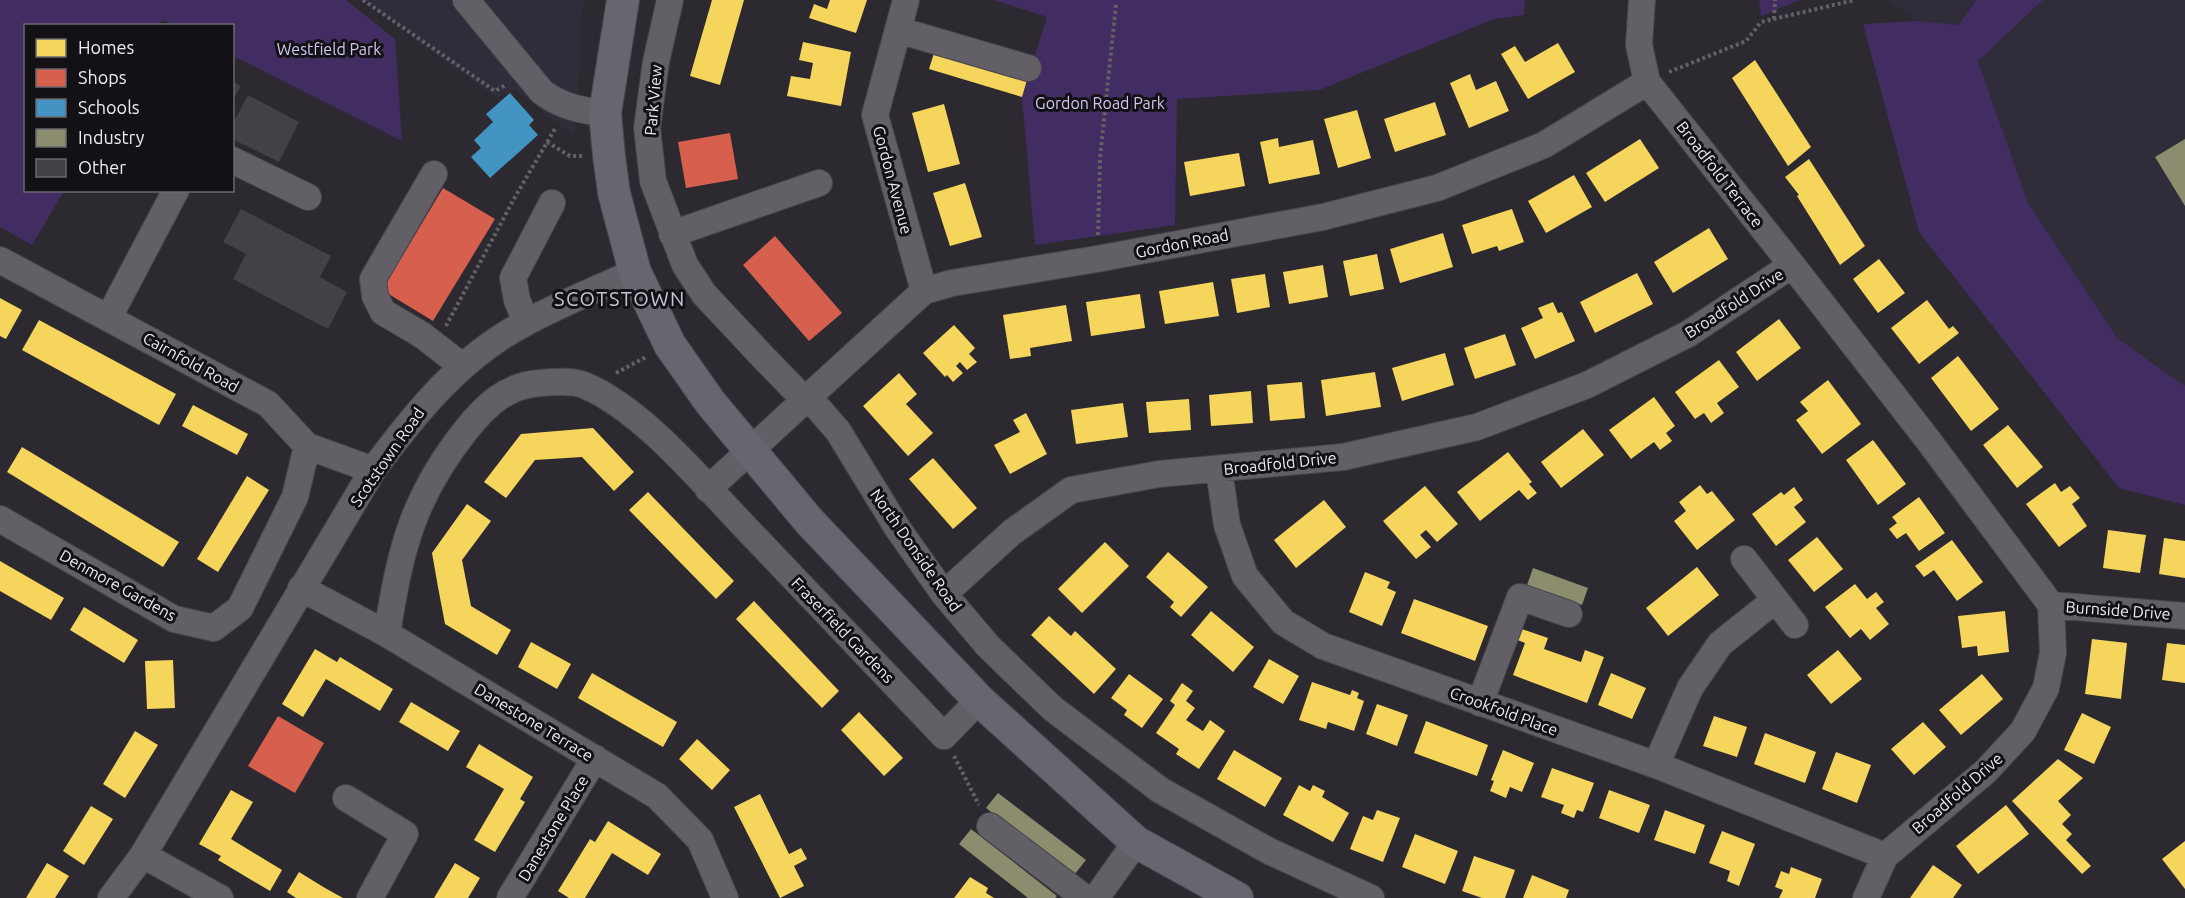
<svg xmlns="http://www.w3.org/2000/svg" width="2185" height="898" font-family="Ubuntu,sans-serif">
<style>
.built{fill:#302c3a}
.green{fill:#412d61}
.homes{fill:#f6d55c}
.shops{fill:#d6604d}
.schools{fill:#4393c3}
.industry{fill:#8c8c6e}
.building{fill:#424145}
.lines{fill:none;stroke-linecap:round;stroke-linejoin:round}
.minor-casing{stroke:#48464c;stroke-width:28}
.major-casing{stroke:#48464c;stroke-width:34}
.path{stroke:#626166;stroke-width:4;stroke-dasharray:3 3;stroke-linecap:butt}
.minor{stroke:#626066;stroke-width:26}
.major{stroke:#686570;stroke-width:32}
.labels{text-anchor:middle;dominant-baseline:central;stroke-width:6;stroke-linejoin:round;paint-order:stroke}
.park-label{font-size:16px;fill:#d3c6f1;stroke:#131116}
.street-label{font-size:16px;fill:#edebf2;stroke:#131116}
.quarter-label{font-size:20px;letter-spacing:1.5px;fill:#c6c2d1;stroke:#131116}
</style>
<rect width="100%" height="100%" fill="#2c2a30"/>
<!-- built -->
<path class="built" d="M361,0h224l-4,16 -6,121 -60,-48 -18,9z
M1888,0h88l-17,25 -43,-4z
M2028,0h157v386l-68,-48 -89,-135 -50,-142z"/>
<!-- green -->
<path class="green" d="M0,0h346l49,39 7,102 -169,-85 -1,-30 -59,-1 -11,-5 -4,6h-132v164l38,1 -32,54 -32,-18z
M994,0h531l-1,15 -30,4 -175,71 -142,9 -2,126 -140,20 -13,-148 25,-80z
M1759,0h41l-39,16z
M1976,0h67l-65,61 50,142 89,135 68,48v119l-66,-17 -200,-256 -56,-208 53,-3 43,4z"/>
<!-- homes -->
<path class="homes" d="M712,0h32l-24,85 -30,-9z
M830,0h37l-11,33 -47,-15 5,-14 13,5z
M803,42l48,10 -10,54 -54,-10 4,-20 19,3 3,-16 -14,-3z
M1558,43l17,29 -47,27 -27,-45 14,-8 10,16z
M934,53l93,27 -5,17 -93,-28z
M1755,60l56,87 -23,19 -56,-88z
M1470,74l6,16 20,-9 13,30 -40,17 -19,-45z
M1435,102l11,33 -51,17 -11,-33z
M944,104l16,60 -32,8 -16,-59z
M1357,110l14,48 -33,10 -14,-49z
M1278,138l1,9 34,-7 7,34 -51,10 -9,-42z
M1640,139l19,29 -54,34 -19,-29z
M1239,153l6,33 -55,10 -6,-34z
M1809,159l56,87 -25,19 -43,-69 2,-1 -14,-18z
M1574,175l18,32 -46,26 -18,-32z
M965,183l17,54 -32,9 -17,-53z
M1512,209l12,33 -25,9 -2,-5 -25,8 -10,-29z
M1709,228l19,31 -55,34 -19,-31z
M1443,233l10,34 -53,16 -10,-34z
M1377,254l7,35 -34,7 -7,-35z
M1879,259l26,34 -27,20 -25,-34z
M1323,265l5,32 -39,7 -6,-32z
M1637,273l16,31 -58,29 -15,-31z
M1265,274l5,33 -33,6 -6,-34z
M1213,282l6,34 -54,8 -6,-33z
M1140,294l5,34 -54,8 -5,-34z
M0,298l22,12 -16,29 -6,-3z
M1927,300l22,29 4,-3 6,7 -40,31 -28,-36z
M1553,302l5,11 4,-1 13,29 -40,18 -14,-31 22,-10 -5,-10z
M1066,305l6,36 -42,7 1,8 -21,3 -7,-44z
M1779,319l22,29 -44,33 -21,-29z
M39,320l137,74 -17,31 -137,-75z
M954,325l21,23 -6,6 8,8 -10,8 -7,-8 -4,4 7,7 -10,9 -6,-7 -2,2 -22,-24z
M1505,334l11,31 -41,14 -11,-31z
M1445,353l9,32 -52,16 -10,-33z
M1958,356l41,53 -28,22 -40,-53z
M1719,360l20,27 -22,16 7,10 -13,10 -7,-10 -9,6 -20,-27z
M1375,372l6,35 -55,9 -5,-36z
M899,373l18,21 -11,10 27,29 -25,23 -45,-50z
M1828,380l33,44 -39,30 -26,-34 12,-9 -8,-9z
M1302,382l3,36 -35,3 -3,-36z
M1251,391l2,32 -42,3 -2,-31z
M1654,397l21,29 -9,7 6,8 -12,9 -6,-8 -23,17 -22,-29z
M1189,399l2,31 -42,3 -3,-31z
M1123,403l5,34 -52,7 -5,-34z
M193,405l55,29 -11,21 -55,-29z
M1026,413l21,41 -37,20 -16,-29 26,-13 -7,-12z
M2008,425l35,42 -26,21 -34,-43z
M593,428l41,44 -20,19 -32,-34 -47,3 -29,38 -22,-16 37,-48z
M1583,429l21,26 -43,33 -20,-26z
M1873,440l33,44 -28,21 -32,-45z
M22,447l157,95 -16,25 -156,-95z
M1508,452l24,30 -3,2 8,9 -9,7 -9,-10 -39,31 -23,-29z
M933,458l44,50 -24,21 -44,-50z
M247,476l22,14 -51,82 -21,-13z
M2055,483l6,9 9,-6 10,12 -8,6 15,22 -28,21 -33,-43z
M1700,485l7,9 5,-3 23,29 -38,30 -23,-29 12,-10 -7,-9z
M1425,486l33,38 -21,18 -11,-12 -6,5 11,12 -15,12 -33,-38z
M1794,487l9,13 -9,7 12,15 -30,24 -24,-32 29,-22 3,3z
M648,492l86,89 -18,18 -87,-89z
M1919,497l26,36 -26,18 -13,-18 -9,6 -8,-10 8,-6 -5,-6z
M1324,500l22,27 -50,41 -22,-28z
M467,504l24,17 -29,39 9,46 40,24 -14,25 -52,-31 -7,-37 -6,-34z
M2108,530l38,5 -6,38 -37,-5z
M1817,537l26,32 -29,23 -26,-32z
M2164,538l21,3v37l-26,-4z
M1952,540l31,42 -26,19 -23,-31 -10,7 -9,-11z
M1105,542l24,24 -47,47 -24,-24z
M1168,552l40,35 -27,30 -11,-10 4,-5 -28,-25z
M0,561l64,37 -13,22 -51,-29z
M1697,567l22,28 -51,41 -22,-28z
M1365,572l25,10 -3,6 9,4 -14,34 -33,-14z
M1855,584l12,15 9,-7 8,10 -8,6 13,16 -19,16 -9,-11 -11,9 -25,-31z
M1414,599l74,27 -13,35 -74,-28z
M754,601l85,90 -17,17 -86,-89z
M84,607l54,33 -14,23 -54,-33z
M1211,611l43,36 -21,25 -42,-37z
M2005,611l4,41 -31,4 -1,-10 -15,2 -4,-32z
M1049,616l22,20 4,-5 41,38 -22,25 -63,-59z
M1519,628l29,10 -4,11 37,13 4,-12 19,7 -17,46 -74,-28 12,-32 -10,-4z
M2092,639l35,4 -6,56 -36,-5z
M531,642l40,22 -14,25 -39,-22z
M2167,643l18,2v38l-23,-3z
M315,649l22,13 3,-5 53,32 -13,22 -54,-32 -23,38 -21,-13z
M1838,650l24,29 -31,25 -24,-29z
M1269,659l30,17 -16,28 -30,-17z
M173,660l2,48 -28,1 -2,-48z
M592,673l85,49 -14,25 -85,-49z
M1611,673l35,15 -14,31 -34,-14z
M1129,674l34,25 -21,29 -18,-13 3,-5 -16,-12z
M1982,674l21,25 -42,36 -22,-25z
M1312,682l38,13 2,-5 7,3 -2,5 7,3 -10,30 -26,-9 -2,7 -27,-9z
M1182,683l11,8 -7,10 9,7 -9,12 17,11 7,-11 15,11 -26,38 -23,-15 3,-5 -23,-16 19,-28 -5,-4z
M411,702l49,29 -12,20 -49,-29z
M1377,704l31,11 -11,31 -31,-12z
M859,712l44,46 -19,18 -43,-46z
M2082,713l29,14 -17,37 -30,-14z
M1714,716l33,11 -10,30 -34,-11z
M1426,721l62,24 -11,31 -63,-23z
M1923,722l23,25 -32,28 -23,-26z
M135,731l23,14 -33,53 -22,-14z
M1765,733l51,19 -11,31 -51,-19z
M697,739l33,31 -18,20 -33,-31z
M479,744l54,33 -13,22 5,3 -30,50 -21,-12 30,-51 -38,-22z
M1234,750l48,28 -17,29 -48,-28z
M1503,750l31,13 -12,29 -12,-5 -4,11 -16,-7 4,-10 -3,-1z
M1836,752l35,13 -14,38 -35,-14z
M2058,759l25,19 -25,23 13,14 -9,9 10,10 -6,6 25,26 -9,8 -70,-73z
M1552,768l42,15 -11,29 -6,-2 -3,8 -13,-5 3,-8 -23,-8z
M1299,785l11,6 3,-6 12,6 -3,6 27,16 -16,29 -50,-27z
M231,790l22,12 -22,37 51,31 -12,21 -52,-31 3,-4 -22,-12z
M1609,790l41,15 -11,28 -40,-15z
M760,794l29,60 12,-6 6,11 -13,7 10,20 -24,12 -46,-91z
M2006,805l23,29 -51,40 -22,-28z
M91,806l22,13 -29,46 -21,-14z
M1377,810l23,8 -17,44 -33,-13 13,-33 10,4z
M1665,810l40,15 -10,29 -41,-14z
M608,821l53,33 -13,21 -36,-22 -27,45h-16l-11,-7 32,-52 5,3z
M1722,831l33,13 -16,42 -12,-5 3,-10 -21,-8z
M1415,834l43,17 -13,33 -43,-17z
M2185,841v48l-23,-30z
M1474,856l41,14 -10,28h-23l-20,-7z
M47,863l22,13 -14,22h-29z
M455,863l25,15 -12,20h-34z
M1933,865l29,20 -9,13h-43z
M1791,867l31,12 -7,19h-36l4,-8 -8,-3 6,-16 8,3z
M299,872l26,16 18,10h-47l-9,-6z
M1532,875l37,15 -3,8h-43z
M970,877l18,11 -2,5 8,5h-40z"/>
<!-- shops -->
<path class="shops" d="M730,133l8,46 -52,9 -8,-46z
M443,188l52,31 -62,102 -51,-31z
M775,236l67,77 -33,28 -66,-76z
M278,716l46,27 -29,50 -47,-27z"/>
<!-- schools -->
<path class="schools" d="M510,93l24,27 -5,5 9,10 -48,43 -19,-21 10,-9 -7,-8 19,-18 -7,-8z"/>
<!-- industry -->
<path class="industry" d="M2185,139v67l-30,-49z
M1533,568l55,20 -6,17 -55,-20z
M998,793l88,67 -12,15 -88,-67z
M971,829l86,67 -2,2h-27l-69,-54z"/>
<!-- building -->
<path class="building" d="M232,81l9,5 -9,16z
M248,95l51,27 -20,40 -47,-23v-14z
M241,209l90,47 -11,21 27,15 -19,37 -95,-50 13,-25 -23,-12z"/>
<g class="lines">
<defs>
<path id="minor" d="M466,0l76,92c19,14 39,19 63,21
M670,0l-14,62 -9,66 6,53 32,84 19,29 59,63 34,35 21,16 20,23 60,98 46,65 44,52 64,62 108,82 109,61 102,47
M906,0l-31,115 49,176
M1642,0l-3,45 8,37 145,183
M898,30l130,38
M232,160l76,37
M434,174l-61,105 2,17 8,16 39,23 40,31
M672,234l147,-51
M0,260l268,144 39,42 66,24
M109,317l67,-127
M526,322l-9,-22 -4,-22 39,-75
M1219,470l8,55 18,51 38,46 40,24 333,119 229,91
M708,489l216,-198 28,-8 145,-24 226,-42 114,-29 107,-43 103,-63
M0,519l174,100 40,9 26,-20 55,-111 12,-51
M1744,559l51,66
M301,588l86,46 270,162 43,44 25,58
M944,594l67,-61 60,-43 88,-16 184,-17 134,-30 110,-42 101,-51 104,-69 136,175 123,165 2,48 -7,35 -23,43 -37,40 -101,85 -19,42
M2051,605l134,11
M387,634c13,-83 25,-136 79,-204 20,-25 40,-44 73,-47 14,-1 33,-3 45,2 59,25 116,95 160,141 66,70 133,140 200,210l35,-36
M1480,703l40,-106 49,17
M1656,765l34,-77 30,-44 55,-44
M346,798l59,36 -35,64
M990,826l95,72
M143,855l77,43
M111,898l32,-43 230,-385c43,-58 88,-114 154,-148 35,-19 72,-34 108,-50
M510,898l85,-140
M1096,898l40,-56"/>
<path id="major" d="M623,0l-18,113 4,43 5,37 21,79 35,73 40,57 99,119 170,179 157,142 101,56"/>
</defs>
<!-- minor casing -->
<use href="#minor" class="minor-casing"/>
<!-- major casing -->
<use href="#major" class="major-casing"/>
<!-- path -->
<path class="path" d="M363,0l132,91 11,-6
M1774,19l1,-19
M1669,72l77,-31 15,-19 94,-22
M547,142l23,14h13
M1098,235l2,-77 16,-154
M446,326l69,-129 41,-70
M616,373l30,-16
M954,756l25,49"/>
<!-- minor -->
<use href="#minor" class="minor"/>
<!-- major -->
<use href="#major" class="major"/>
</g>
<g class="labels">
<!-- park labels -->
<g class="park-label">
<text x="329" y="49">Westfield Park</text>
<text x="1100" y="103">Gordon Road Park</text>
</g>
<!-- street labels -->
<g class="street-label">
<text transform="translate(653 100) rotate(-85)">Park View</text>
<text transform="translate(1720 174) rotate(52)">Broadfold Terrace</text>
<text transform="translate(893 180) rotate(75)">Gordon Avenue</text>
<text transform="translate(1182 243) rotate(-11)">Gordon Road</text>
<text transform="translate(1734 303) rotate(-33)">Broadfold Drive</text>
<text transform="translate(191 362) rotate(29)">Cairnfold Road</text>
<text transform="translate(387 457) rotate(-55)">Scotstown Road</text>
<text transform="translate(1280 463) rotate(-6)">Broadfold Drive</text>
<text transform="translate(916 550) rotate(55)">North Donside Road</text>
<text transform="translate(118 585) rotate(29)">Denmore Gardens</text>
<text transform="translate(2118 610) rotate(4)">Burnside Drive</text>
<text transform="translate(843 630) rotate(46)">Fraserfield Gardens</text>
<text transform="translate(1504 711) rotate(20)">Crookfold Place</text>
<text transform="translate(534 722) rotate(31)">Danestone Terrace</text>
<text transform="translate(1957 793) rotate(-41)">Broadfold Drive</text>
<text transform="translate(553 828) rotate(-59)">Danestone Place</text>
</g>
<!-- quarter labels -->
<g class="quarter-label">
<text x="620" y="298">SCOTSTOWN</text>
</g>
</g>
<!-- legend -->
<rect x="24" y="24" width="210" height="168" fill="#131116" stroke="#6a686e" stroke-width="1.5"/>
<rect x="36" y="39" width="30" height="18" fill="#f6d55c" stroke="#6a686e" stroke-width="1.5"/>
<text x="78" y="54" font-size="18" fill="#edebf2">Homes</text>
<rect x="36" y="69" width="30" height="18" fill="#d6604d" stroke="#6a686e" stroke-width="1.5"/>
<text x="78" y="84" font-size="18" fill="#edebf2">Shops</text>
<rect x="36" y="99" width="30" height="18" fill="#4393c3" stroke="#6a686e" stroke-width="1.5"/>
<text x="78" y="114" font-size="18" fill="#edebf2">Schools</text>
<rect x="36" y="129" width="30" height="18" fill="#8c8c6e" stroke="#6a686e" stroke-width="1.5"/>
<text x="78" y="144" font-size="18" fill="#edebf2">Industry</text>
<rect x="36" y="159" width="30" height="18" fill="#424145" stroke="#6a686e" stroke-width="1.5"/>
<text x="78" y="174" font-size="18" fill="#edebf2">Other</text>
</svg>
